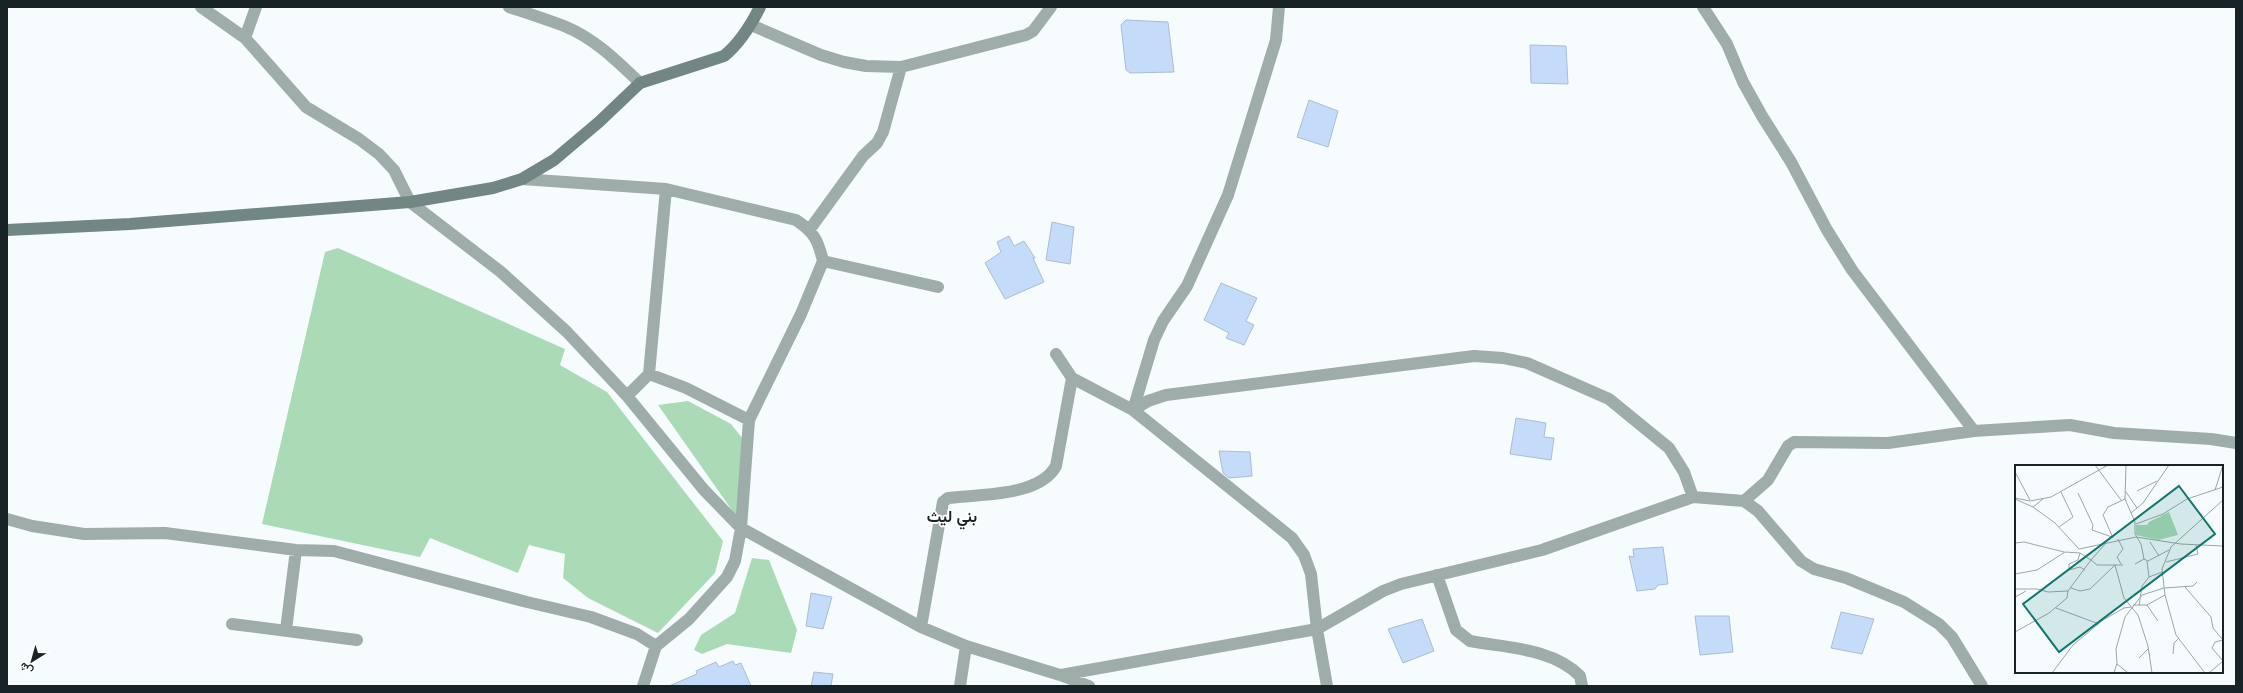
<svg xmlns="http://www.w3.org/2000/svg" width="2243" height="693" font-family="Roboto,Vazirmatn,sans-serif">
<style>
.green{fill:#abdbb6}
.building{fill:#c4dbf9;stroke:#acbcd0}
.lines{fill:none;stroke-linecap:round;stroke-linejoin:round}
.street{stroke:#9eacaa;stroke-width:12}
.secondary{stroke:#728683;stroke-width:12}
.labels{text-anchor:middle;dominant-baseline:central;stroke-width:3.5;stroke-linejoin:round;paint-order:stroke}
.quarter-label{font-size:16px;font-weight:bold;fill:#182327;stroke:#fff}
.inset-road{fill:none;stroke:#9da5a8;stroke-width:1}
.view{fill:#0f766e;fill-opacity:0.15;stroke:#0f766e;stroke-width:2}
.inset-edge{fill:none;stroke:#182327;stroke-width:2}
</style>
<rect width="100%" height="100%" fill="#f6fcfe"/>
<!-- green -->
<path class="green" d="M338,248l227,101 -5,16 47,27 116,149 -8,32 -57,60 -70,-35 -25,-20 2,-24 -36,-9 -11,28 -88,-35 -10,19 -158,-33 63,-272z
M688,401l43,23 12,15 -2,84 -83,-118z
M752,558l17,2 28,70 -6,23 -64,-9 -25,10 -8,-4 7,-15 34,-22z"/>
<!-- building -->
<path class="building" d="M1126,20l42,2 6,50 -44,1 -4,-3 -5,-45z
M1530,45l36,1 2,38 -37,-1z
M1309,100l29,11 -10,36 -31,-10z
M1052,222l22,5 -4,37 -24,-4z
M1009,236l5,10 10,-5 11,17h-2l11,24 -39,17 -20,-36 16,-11 -4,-10z
M1221,283l36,15 -11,23 8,4 -10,20 -18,-7 3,-5 -25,-13z
M1516,418l30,5 -2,14 10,1 -3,22 -41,-6z
M1219,451l31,1 2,24 -23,2 -6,-5z
M1663,547l5,37 -10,1 -3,4 -18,2 -8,-35 5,1 -1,-8z
M811,593l21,4 -9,32 -17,-3z
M1841,612l33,7 -12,35 -31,-6z
M1695,616h34l4,36 -33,3z
M1422,619l12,32 -31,12 -15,-34z
M733,661l2,4 6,-2 10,23h-82l28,-12 -1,-3 20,-9 3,5z
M814,672l19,2 -2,12h-20z"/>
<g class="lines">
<!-- street -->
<path class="street" d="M201,7l44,31 61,69 53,32 20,15 15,16 16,32 91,70 66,60 60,64 77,94 37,38 180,99 45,19 94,29 29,11
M509,7c18,6 37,12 55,19 30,12 53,35 76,57
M1703,7l24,37 16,38 19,34 29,46 36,68 25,40 122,161
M751,25l70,30 23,7 22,4 35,1 125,-32 7,-4 18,-24
M245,38l11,-31
M522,179l144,10 130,31c18,12 22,20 27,41l115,26
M810,229l53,-73 14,-13 6,-11 18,-65
M1056,354l16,24 61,32 15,-9 18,-6 308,-39 29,2 24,5 82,36 60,49 15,24 9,25
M649,374l17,-185
M627,396l22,-22 37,14 63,32
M1744,501l24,-21 20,-34 6,-4 94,1 86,-12 96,-6 44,8 97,6 25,4
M7,519l25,7 52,8 81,-1 131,17 38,1 193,51 64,15 46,17 19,12
M1437,575l19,55 14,11c36,7 83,7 110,35l2,10
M232,624l125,16
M921,627l22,-125 5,-4c31,-4 91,-1 108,-32l16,-88
M286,630l10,-80
M1061,675l256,-46 -6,-55 -7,-19 -12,-17 -159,-128 21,-70 9,-19 24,-35 41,-91 48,-155 3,-33
M643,686l13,-40 33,-27 38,-42 8,-16 6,-33 8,-108 52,-106 22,-53
M960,686l6,-40
M1327,686l-10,-57 66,-38 18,-7 141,-34 151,-53 51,4 14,10 43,50 13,8 32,9 58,24 35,22 13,13 30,49"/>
<!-- secondary -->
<path class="secondary" d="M7,230l123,-6 280,-22 83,-14 29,-9 32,-19 45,-38 41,-39 84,-27c16,-13 27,-31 36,-49"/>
</g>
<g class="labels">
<!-- quarter labels -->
<g class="quarter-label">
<text x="952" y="516">بني ليث</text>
</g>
</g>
<!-- overview -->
<g transform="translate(2015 465)">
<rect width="208" height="208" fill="#f6fcfe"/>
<path d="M154,47l9,23 -20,5 -22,-5v-10h11l2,-3z" fill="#abdbb6"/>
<path class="inset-road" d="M80,0l26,35M111,0l-1,34 10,23v12l6,10 3,15M0,7l15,28M200,25l8,-25M122,26l20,-10M111,27l11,16M63,28l15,32 -1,5 20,7M0,33l15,3 21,-4 57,-32M0,34l18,8M28,34l-10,8 22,16 24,26 57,-12 45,7 42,2M116,48l12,-10 26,-38M121,59l27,-10 24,-15 36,-12M44,62l14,-10 -12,-25M98,73l-10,-23 5,-8 17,-8M103,74l5,10 -6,8 4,7M135,77l9,14M0,78l9,-1 40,10M91,78l-15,17 6,5h18l9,33 14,17 10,31 4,27M65,88l-2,7 -9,4v6l11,-3 5,3M132,96l2,16M151,97l32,-8 -2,-9M120,99l9,-5 4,2 21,-11M0,109l22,-4 28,-18 15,1 11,7 -23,31 -20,1 -11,-3h-22M170,122l26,30 2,11 10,12M56,123l9,3 10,-2 25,-24h8M0,132l11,-6M118,140h14l18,-10M132,140l11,16M124,141l3,-20 7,-9 13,-5M41,143l43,16M0,167l34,-19 18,-15 1,-7M208,175l-8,2 -3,6 11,13M158,189l1,-11 5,-5M124,193l9,-9M102,199l11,9M37,208l21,-28 30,-25 21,-12 7,-1M99,208l3,-10 -1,-14 9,-32 17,-22 22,-7 29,-2 4,-4M190,208l-29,-38 -11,-40 -3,-26 9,-22 52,-47M194,208l14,-12"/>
<path class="view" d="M164,21l36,48 -156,118 -36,-48z"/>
<rect width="208" height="208" class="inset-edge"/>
</g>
<!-- border -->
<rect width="2243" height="693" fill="none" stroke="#182327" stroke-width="16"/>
<!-- north arrow -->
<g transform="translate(32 661) rotate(217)" stroke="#ffffff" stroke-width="3" paint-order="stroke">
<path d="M0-3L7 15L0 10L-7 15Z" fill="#182327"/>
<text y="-6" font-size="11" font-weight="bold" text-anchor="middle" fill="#182327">ش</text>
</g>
</svg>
